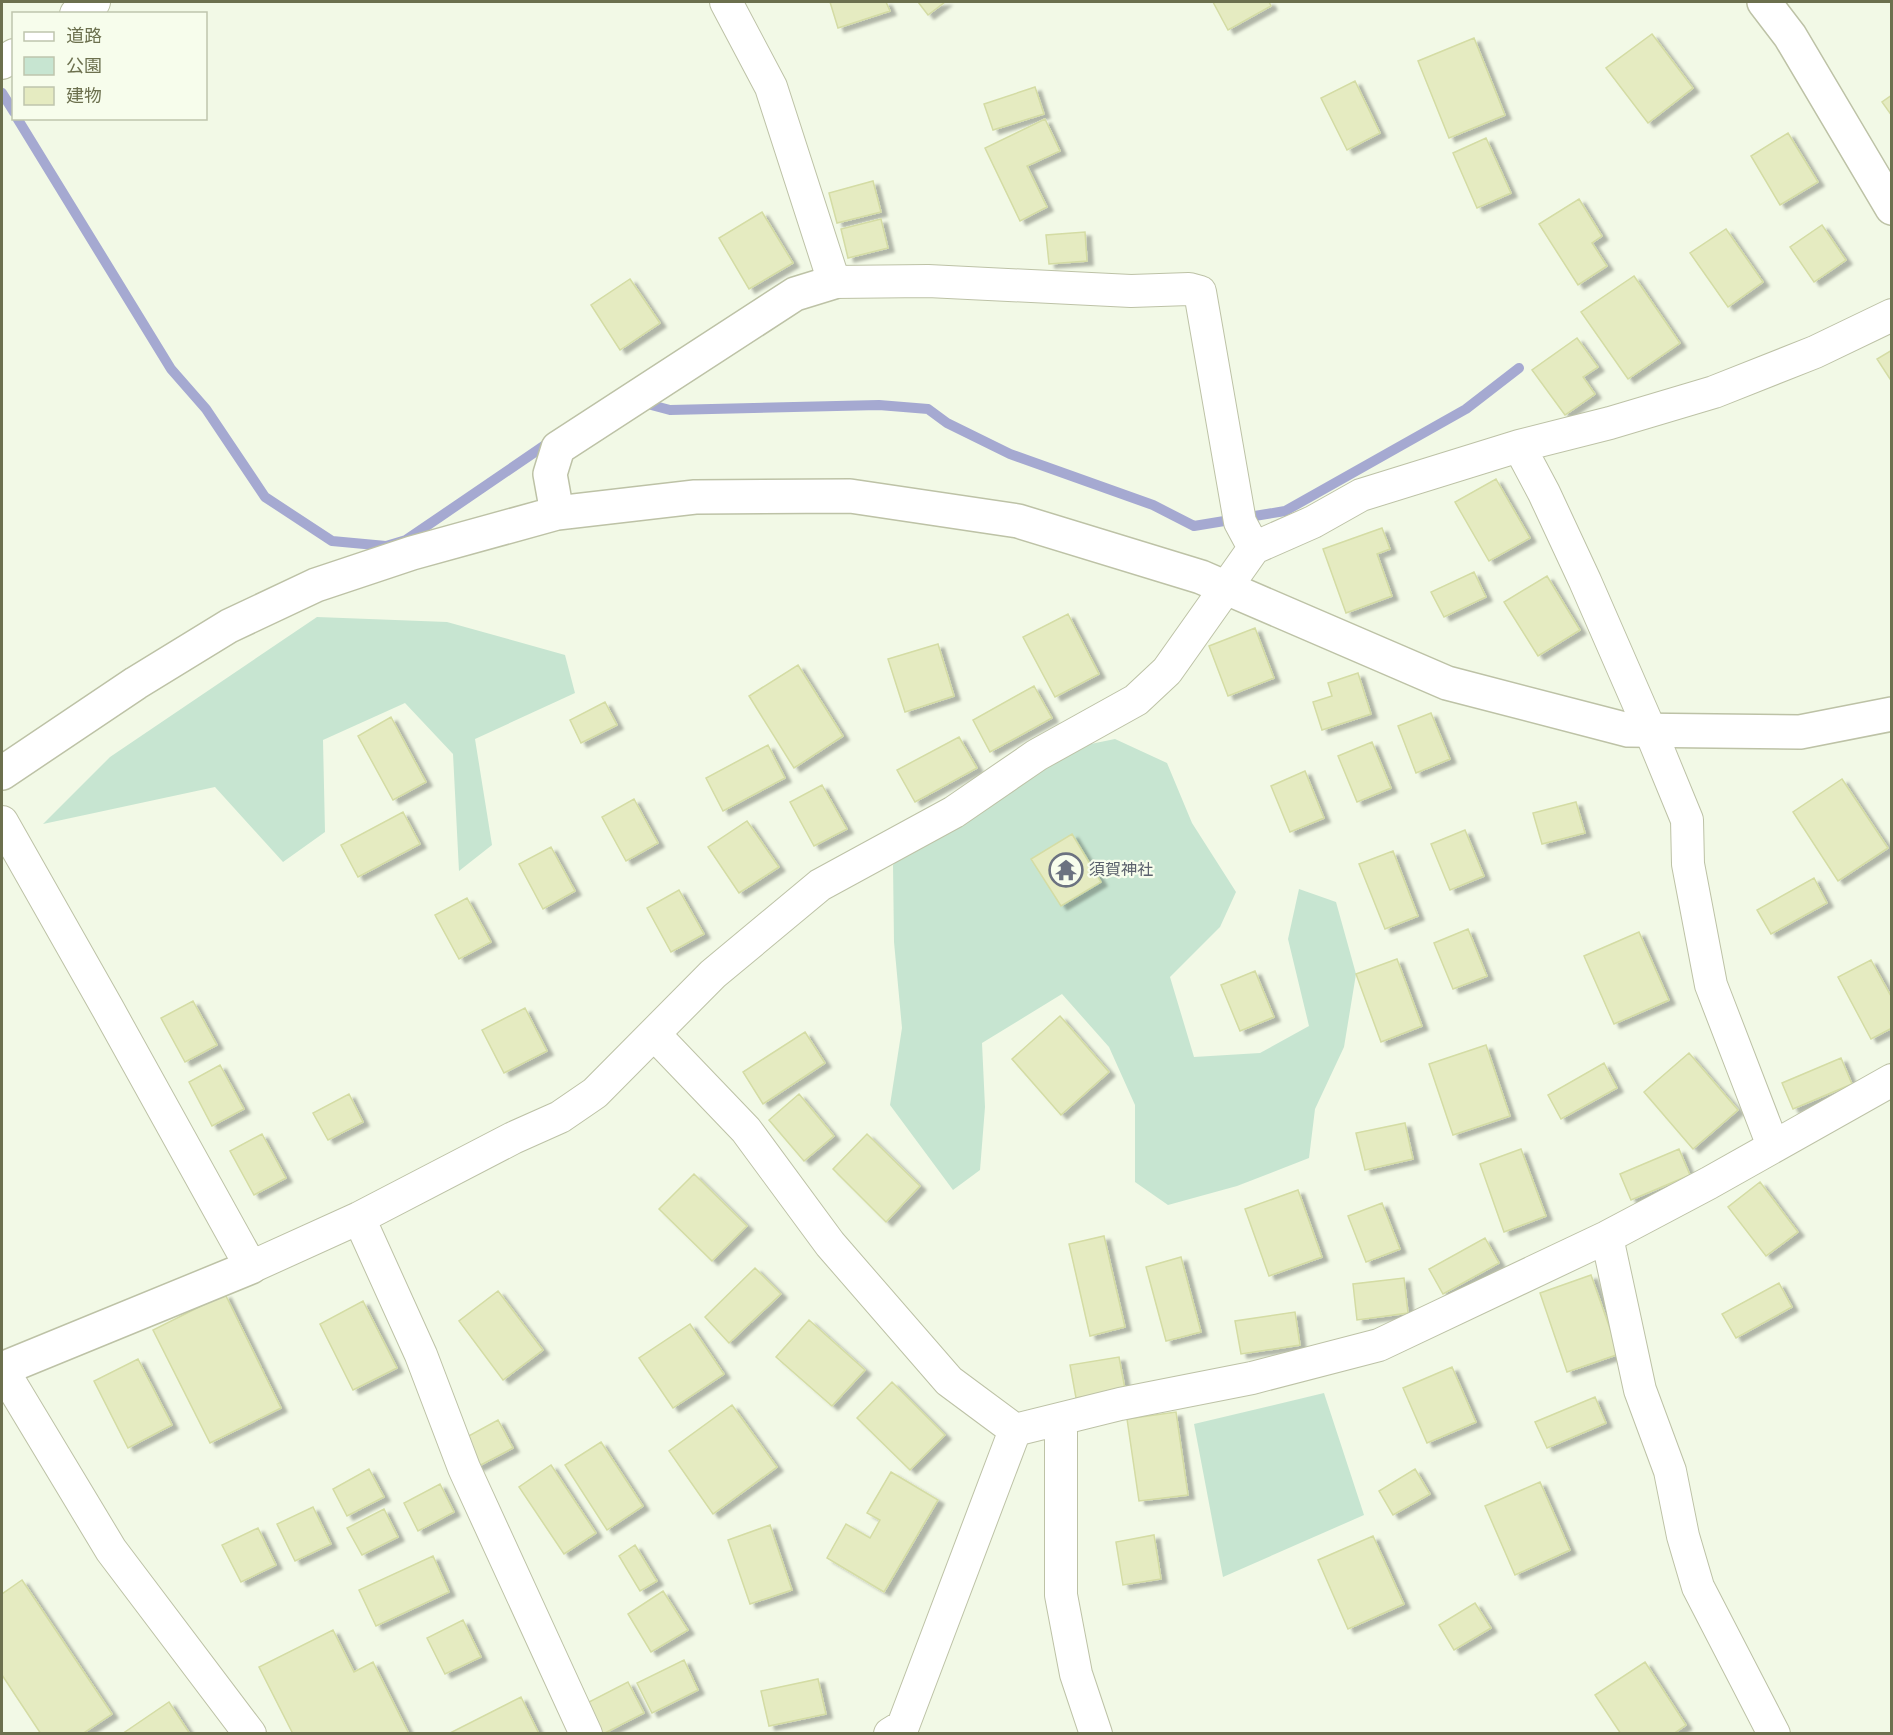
<svg xmlns="http://www.w3.org/2000/svg" width="1893" height="1735" font-family="Signika,'Noto Sans JP',sans-serif">
<style>
.green{fill:#c7e5d1}
.lines{fill:none;stroke-linecap:round;stroke-linejoin:round}
.stream{stroke:#a5a9d1;stroke-width:10}
.building{fill:#e5ebc1;stroke:#d4dca4;stroke-width:1.5;filter:url(#shadow)}
.minor-casing{stroke:#bdc2a6;stroke-width:34}
.tertiary-casing{stroke:#bdc2a6;stroke-width:36}
.minor{stroke:#fff;stroke-width:32}
.tertiary{stroke:#fff;stroke-width:33}
.labels{text-anchor:middle;dominant-baseline:central;stroke-width:4.5;stroke-linejoin:round;paint-order:stroke}
.worship-label{font-size:16px;fill:#5b616d;stroke:#f7fdec;text-anchor:start}
</style>
<defs>
<filter id="shadow"><feDropShadow dx="6" dy="4" stdDeviation="1.5" flood-color="#0004"/></filter>
</defs>
<rect width="100%" height="100%" fill="#f2f9e6"/>
<!-- green -->
<path class="green" d="M317,617l130,5 118,33 10,38 -100,46 17,106 -33,26 -6,-117 -48,-51 -82,37 2,92 -42,30 -68,-75 -172,37 67,-67z
M1115,739l52,24 25,60 44,69 -16,35 -50,50 24,80 66,-4 49,-27 -21,-87 11,-50 37,13 20,72 -12,73 -29,62 -6,49 -72,28 -69,19 -33,-23v-77l-26,-58 -47,-53 -80,49 3,64 -5,63 -27,20 -63,-85 12,-77 -8,-86 -1,-77 43,-43 101,-67z
M1324,1393l40,122 -141,62 -29,-153z"/>
<g class="lines">
<!-- stream -->
<path class="stream" d="M2,93l12,19
M17,118l154,251 35,40 59,88 67,44 54,5 20,-6 145,-99
M640,402l30,8 209,-5 49,4 19,14 63,31 143,51 41,21 91,-15 181,-102 53,-41"/>
</g>
<!-- building -->
<path class="building" d="M830,2h56l4,9 -52,17z
M918,2h27l-17,13z
M1213,2h56l2,4 -43,24z
M1652,34l41,54 -45,35 -42,-55z
M1474,38l31,77 -56,23 -31,-77z
M1355,81l25,52 -33,17 -26,-52z
M1035,87l9,27 -51,16 -9,-26z
M1892,95v21l-10,-14z
M1045,119l15,32 -33,15 20,41 -27,14 -35,-73z
M1788,133l30,49 -38,23 -29,-49z
M1486,138l25,55 -34,15 -24,-55z
M873,181l8,31 -44,11 -8,-30z
M1579,199l23,37 -10,7 15,23 -29,19 -39,-61z
M762,212l31,51 -44,26 -30,-51z
M881,219l7,29 -40,10 -7,-29z
M1822,225l24,35 -32,22 -24,-35z
M1726,229l37,53 -35,25 -38,-54z
M1085,232l2,29 -38,3 -3,-29z
M1634,276l46,67 -52,36 -47,-67z
M630,279l30,44 -40,27 -29,-45z
M1577,338l21,29 -15,10 12,17 -30,21 -33,-45z
M1892,350v32l-15,-23z
M1496,479l34,59 -41,23 -34,-59z
M1382,528l8,21 -13,5 15,42 -46,17 -23,-64z
M1474,572l12,25 -42,20 -13,-25z
M1547,576l33,54 -42,26 -34,-54z
M1068,614l31,60 -44,23 -32,-60z
M1255,628l19,50 -46,18 -19,-50z
M938,644l16,52 -49,16 -17,-53z
M798,665l45,71 -49,32 -45,-72z
M1358,673l13,41 -49,16 -9,-28 19,-6 -4,-13z
M1034,686l18,32 -62,34 -17,-32z
M605,702l12,23 -36,18 -11,-23z
M1431,713l19,46 -34,14 -18,-47z
M391,717l35,65 -33,18 -35,-64z
M959,737l18,31 -62,34 -18,-32z
M1372,742l19,46 -34,14 -19,-46z
M768,745l17,33 -62,33 -17,-33z
M1305,771l19,47 -34,14 -19,-46z
M1842,779l46,69 -50,33 -45,-69z
M822,785l25,44 -33,17 -24,-44z
M634,799l24,44 -32,18 -24,-44z
M1576,802l9,31 -43,11 -9,-31z
M403,812l17,32 -62,33 -17,-32z
M747,821l32,46 -40,26 -31,-46z
M1465,830l19,46 -34,14 -19,-46z
M1072,834l29,48 -40,24 -30,-47z
M551,847l24,44 -32,18 -24,-45z
M1393,851l25,65 -33,13 -26,-65z
M1814,878l13,25 -56,31 -14,-24z
M679,890l25,44 -33,18 -24,-44z
M467,898l24,44 -32,17 -24,-44z
M1468,929l19,47 -34,13 -19,-46z
M1639,932l30,68 -55,24 -30,-68z
M1397,959l25,67 -41,16 -25,-68z
M1871,960l21,38v30l-21,11 -33,-62z
M1255,971l19,46 -34,14 -19,-46z
M193,1001l24,44 -32,17 -24,-44z
M525,1008l22,43 -43,22 -22,-43z
M1060,1016l49,56 -48,43 -49,-56z
M805,1032l20,31 -62,41 -20,-32z
M1486,1045l24,71 -57,19 -24,-71z
M1689,1053l49,57 -45,39 -49,-57z
M1841,1058l11,26 -59,25 -11,-26z
M1604,1063l13,25 -56,31 -13,-24z
M220,1065l24,44 -32,17 -23,-44z
M349,1094l14,28 -35,18 -15,-27z
M799,1094l35,42 -30,25 -35,-41z
M1405,1123l8,36 -48,11 -9,-37z
M262,1134l24,44 -32,17 -24,-44z
M867,1134l53,52 -34,36 -53,-53z
M1521,1149l25,67 -42,16 -24,-68z
M1679,1149l11,26 -59,25 -11,-26z
M694,1174l53,52 -35,35 -53,-52z
M1760,1182l38,50 -32,24 -38,-49z
M1298,1190l24,67 -53,19 -24,-67z
M1382,1203l18,46 -34,13 -18,-46z
M1104,1236l21,91 -35,9 -21,-92z
M1485,1238l14,25 -56,31 -14,-25z
M1181,1257l20,75 -35,9 -20,-74z
M755,1268l26,26 -52,49 -24,-26z
M1591,1275l28,79 -52,18 -27,-79z
M1404,1278l4,35 -51,7 -4,-36z
M1779,1283l13,24 -56,31 -14,-24z
M498,1291l45,59 -40,30 -44,-59z
M225,1294l56,114 -71,35 -57,-113z
M363,1301l34,67 -44,22 -33,-66z
M1295,1312l5,33 -59,9 -6,-33z
M809,1320l56,50 -33,36 -56,-49z
M690,1324l34,50 -51,34 -34,-50z
M1119,1357l6,32 -49,9 -6,-33z
M138,1359l34,66 -44,23 -34,-67z
M1452,1367l24,55 -49,21 -24,-55z
M892,1382l53,53 -35,35 -53,-52z
M1595,1397l11,26 -59,25 -12,-26z
M732,1405l45,62 -64,47 -44,-63z
M1176,1412l12,83 -49,6 -12,-82z
M498,1420l15,28 -36,19 -14,-28z
M601,1442l42,64 -36,24 -42,-65z
M551,1465l45,68 -32,21 -45,-67z
M369,1469l15,28 -37,19 -14,-27z
M1415,1469l15,25 -37,21 -14,-24z
M891,1472l47,28 -54,92 -57,-34 19,-34 24,14 10,-18 -13,-7z
M1540,1482l30,68 -55,25 -30,-69z
M440,1484l14,28 -36,19 -14,-28z
M313,1507l18,37 -36,17 -18,-37z
M384,1509l14,28 -36,18 -15,-27z
M770,1525l22,65 -42,14 -22,-64z
M258,1528l18,37 -35,17 -19,-37z
M1154,1535l7,44 -38,6 -7,-43z
M1373,1536l31,68 -56,25 -30,-69z
M635,1545l22,36 -17,10 -21,-35z
M433,1556l16,36 -73,34 -17,-36z
M22,1580l90,134 -30,20h-41l-39,-59v-81z
M663,1591l25,39 -37,22 -23,-38z
M1475,1603l16,25 -37,22 -15,-25z
M463,1620l18,37 -36,17 -18,-36z
M333,1630l21,42 19,-10 36,72h-116l-34,-67z
M684,1660l14,30 -46,23 -15,-30z
M1645,1662l41,63 -13,9h-52l-26,-39z
M818,1679l8,35 -57,12 -8,-35z
M628,1682l16,31 -41,21 -16,-31z
M521,1697l18,37h-89v-1z
M169,1702l21,32h-68z"/>
<g class="lines">
<defs>
<path id="minor" d="M726,2l45,85 63,195 94,-1 203,10 58,-2 11,3 40,230 14,26
M76,14l18,-12
M2,63l12,-8
M1519,446l25,47 41,88 65,149 37,90 1,44 23,121 62,161
M2,822l106,187 143,258 108,-49 154,-80 47,-21 35,-24 118,-119 107,-89 134,-73 83,-57 99,-55 31,-29 87,-123 59,-26 48,-27 158,-49 91,-23 104,-31 101,-40 77,-37
M655,1035l91,95 84,114 119,137 66,49
M359,1218l62,137 43,113 122,266
M1607,1237l33,153 30,81 13,65 15,51 76,147
M2,1369l109,181 139,184
M1061,1419v176l15,79 20,60
M1015,1430l105,-26 132,-26 127,-33 228,-108 102,-54 183,-103
M890,1734l13,-8 112,-296"/>
<path id="tertiary" d="M1764,2l26,34 102,172
M557,513l138,-16 155,-1 168,25 183,56 246,106 181,47 172,2 92,-18
M2,773l134,-90 93,-57 87,-41 96,-32 145,-40 -7,-39 8,-26 237,-154 39,-12
M2,1369l249,-102"/>
</defs>
<!-- minor casing -->
<use href="#minor" class="minor-casing"/>
<!-- tertiary casing -->
<use href="#tertiary" class="tertiary-casing"/>
<!-- minor -->
<use href="#minor" class="minor"/>
<!-- tertiary -->
<use href="#tertiary" class="tertiary"/>
</g>
<!-- icons -->
<defs>
<symbol id="temple-ring" viewBox="-11 -11 22 22"><circle r="9.5" fill="#f7fdec" stroke="#6b7280" stroke-width="1.5"/><path d="M0-6L5-2H3V0L6.5 2.5H4V6H1.5V3h-3V6H-4V2.5H-6.5L-3 0V-2H-5Z" fill="#6b7280"/></symbol>
</defs>
<g fill-rule="evenodd">
<use href="#temple-ring" x="1047" y="851" width="38" height="38"/>
</g>
<g class="labels">
<!-- worship labels -->
<g class="worship-label">
<text x="1089" y="870">須賀神社</text>
</g>
</g>
<!-- border -->
<rect width="1893" height="1735" fill="none" stroke="#6c704e" stroke-width="6"/>
<!-- legend -->
<rect x="12" y="12" width="195" height="108" fill="#f7fdec" stroke="#bfc5ad" stroke-width="1.5"/>
<rect x="24" y="32" width="30" height="9" fill="#ffffff" stroke="#bfc5ad" stroke-width="1.5"/>
<text x="66" y="42" font-size="18" fill="#6c704e">道路</text>
<rect x="24" y="57" width="30" height="18" fill="#c7e5d1" stroke="#bfc5ad" stroke-width="1.5"/>
<text x="66" y="72" font-size="18" fill="#6c704e">公園</text>
<rect x="24" y="87" width="30" height="18" fill="#e5ebc1" stroke="#bfc5ad" stroke-width="1.5"/>
<text x="66" y="102" font-size="18" fill="#6c704e">建物</text>
</svg>
